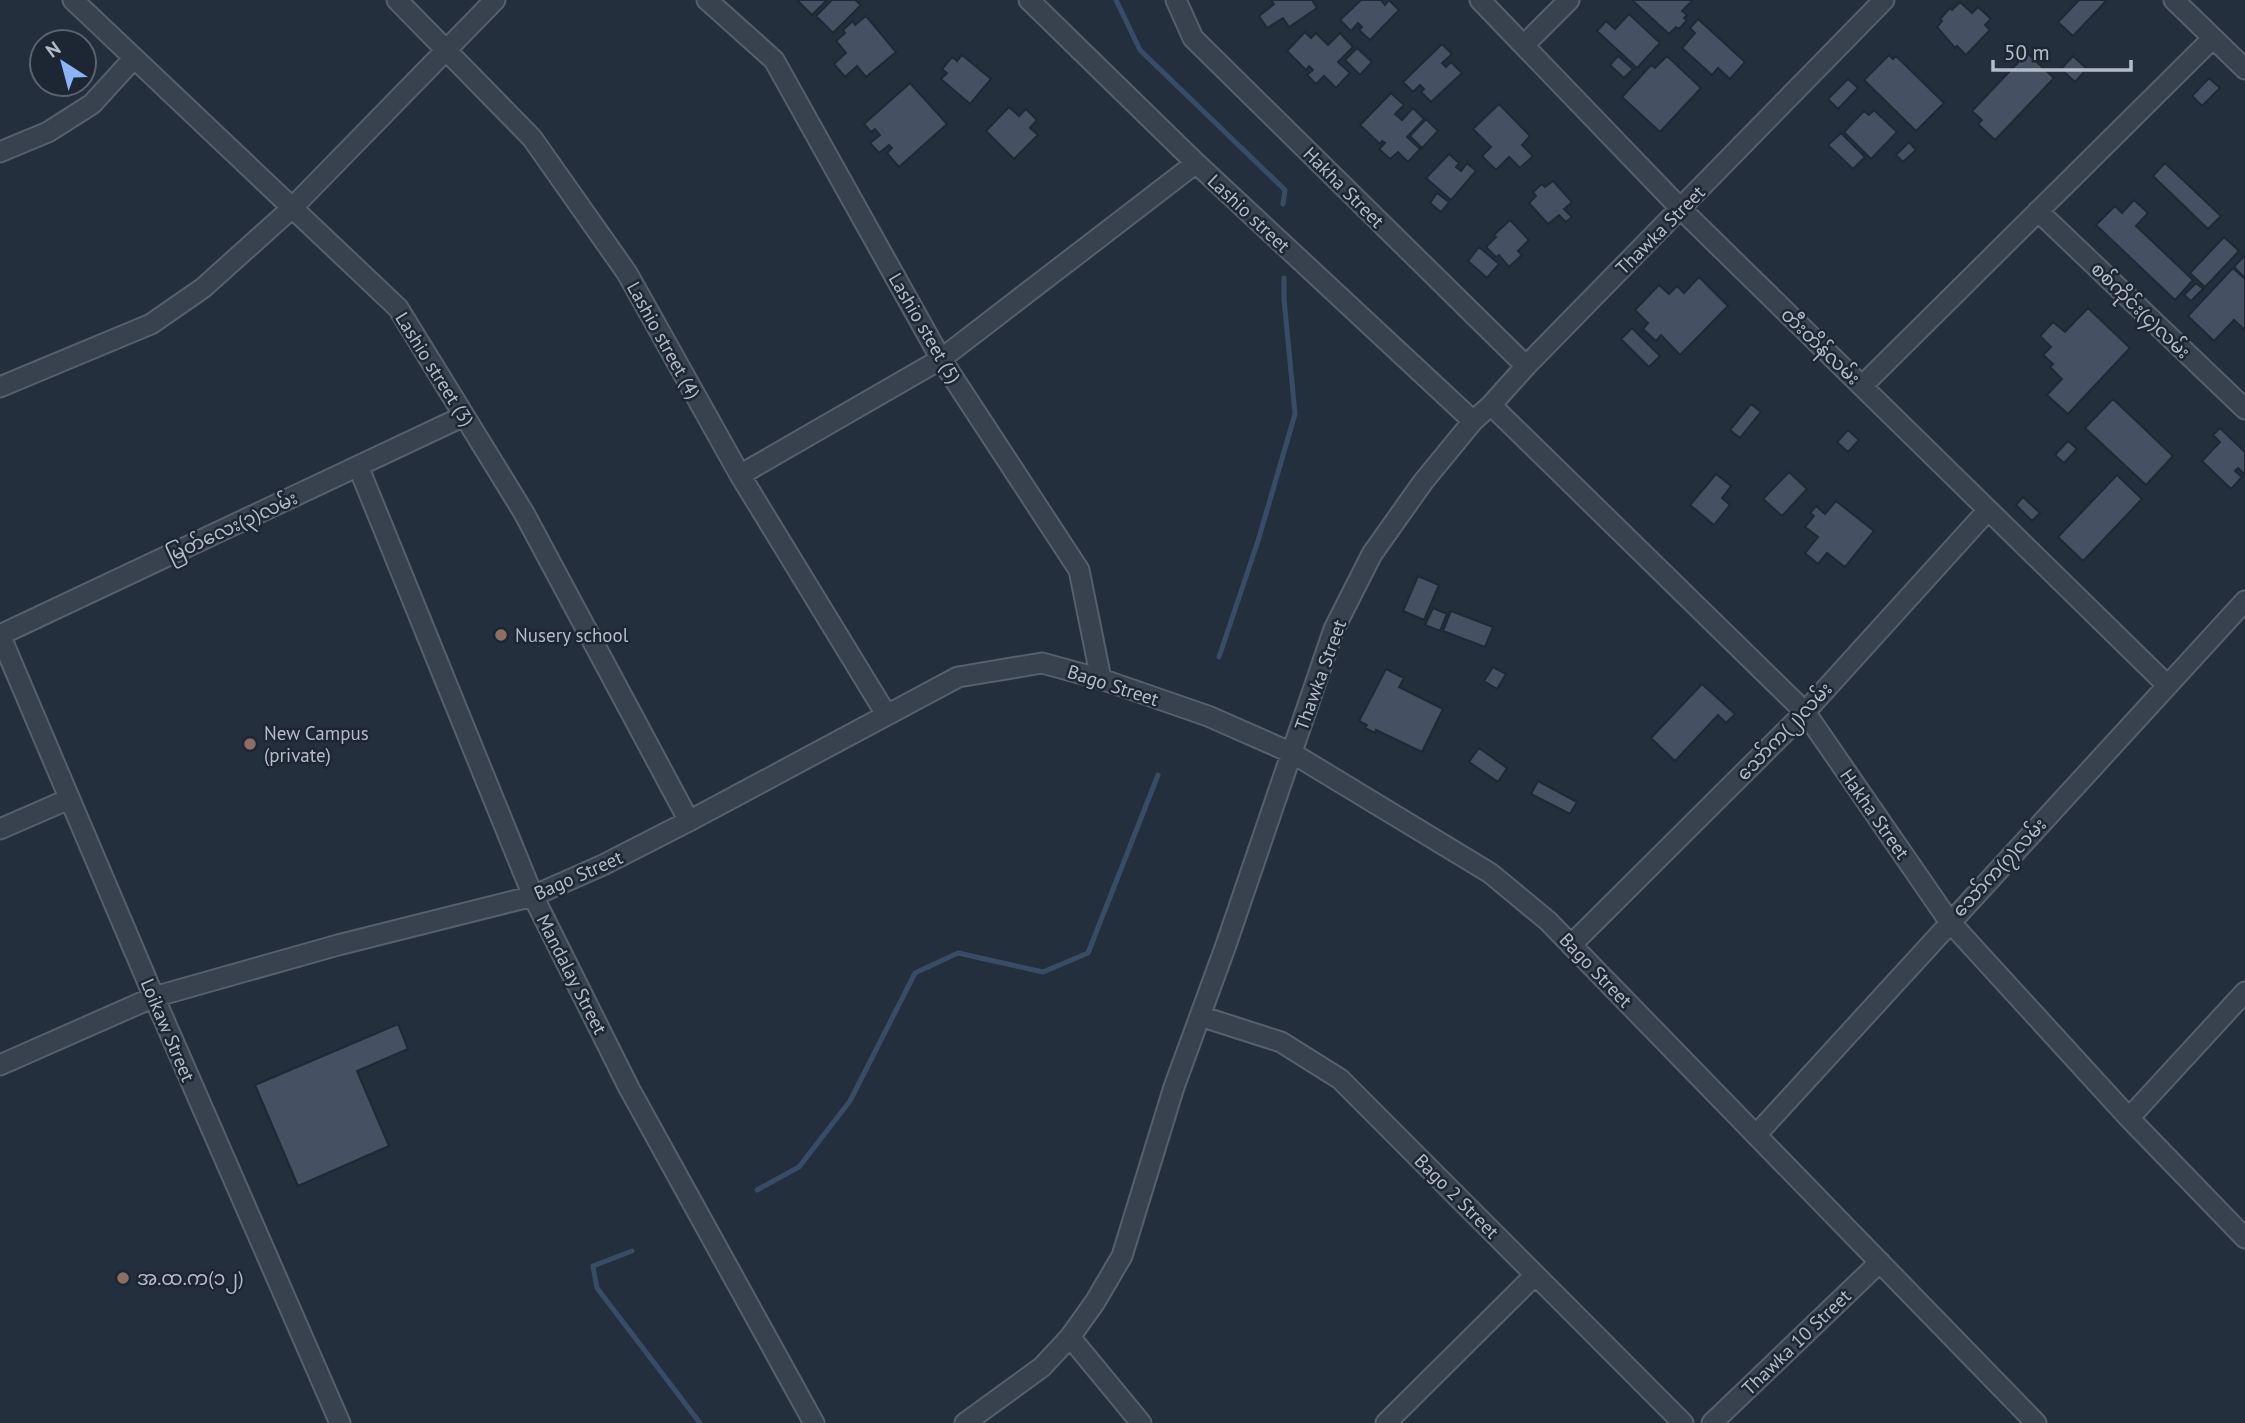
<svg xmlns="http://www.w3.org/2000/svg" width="2245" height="1423" font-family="'PT Sans','Noto Sans Myanmar',sans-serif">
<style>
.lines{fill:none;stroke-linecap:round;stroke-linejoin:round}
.stream{stroke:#394c67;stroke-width:5}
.building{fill:#455162;stroke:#1f2835;stroke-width:2}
.minor-casing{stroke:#565f6c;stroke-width:23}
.minor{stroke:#38414e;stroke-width:19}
.education-dot{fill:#8d6e63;stroke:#1d2633;stroke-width:2.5}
.labels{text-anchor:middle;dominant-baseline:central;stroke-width:5;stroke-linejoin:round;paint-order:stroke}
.street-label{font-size:19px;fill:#b4bcc9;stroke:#1d2633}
.poi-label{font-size:19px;fill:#b4bcc9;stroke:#1d2633;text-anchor:start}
</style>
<rect width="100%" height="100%" fill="#242f3e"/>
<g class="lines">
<!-- stream -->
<path class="stream" d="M1116,0l24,50 145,140 -2,14
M1219,657l39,-116 37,-127 -11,-115v-21
M757,1190l42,-23 51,-66 65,-128 43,-20 85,19 45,-19 70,-178
M632,1251l-39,15 4,22 103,135"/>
</g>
<!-- building -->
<path class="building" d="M797,0h30l-15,15z
M832,0h23l6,5 -28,28 -17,-17z
M1271,0h41l5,8 -28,19 -6,-9 -16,10 -8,-12 15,-12z
M1361,0h20l4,5 4,-5 10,10 -29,30 -11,-10 3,-3 -4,-4 -7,8 -11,-11z
M1632,0h61l-11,11 5,4 -3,3 3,2 -8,9 -3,-2 -7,7z
M2079,0h28l-34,36 -15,-14z
M1960,2l12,11 6,-6 13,12 -6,6 5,5 -24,25 -9,-9 -2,2 -18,-21 5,-6 -2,-2 10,-11 2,2z
M1629,14l31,29 -23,25 -40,-37 9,-10 9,8z
M866,16l30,36 -30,25 -9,-11 -12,11 -11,-13 12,-11 -10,-12 9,-8 -2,-3 10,-9 2,4z
M1698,19l47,43 -15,17 -12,-11 -6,7 -30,-27 13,-15 -5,-5z
M1305,32l6,6 5,-5 12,12 12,-12 13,14 -15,15 12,11 -14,15 -12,-12 -8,8 -9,-9 6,-5 -4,-4 -3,4 -19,-19z
M1442,44l10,10 -10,9 4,4 5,-5 11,11 -31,29 -10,-10 3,-3 -4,-4 -7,7 -10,-10z
M1357,48l15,14 -12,13 -15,-15z
M2027,53l27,25 -59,62 -17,-16 4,-4 -10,-9z
M962,55l29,24 -21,25 -29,-25 6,-6 -5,-4 10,-12 5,4z
M1889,55l4,4 3,-3 48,47 -28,28 -52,-51z
M1618,56l15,13 -9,9 -14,-13z
M1667,56l34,32 -41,44 -38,-35 29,-32 4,3z
M2073,56l14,13 -12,13 -14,-13z
M2209,78l11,10 -18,18 -10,-10z
M1848,79l10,9 -20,21 -10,-10z
M910,83l37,41 -48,43 -12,-14 5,-5 -3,-3 -10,8 -9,-10 10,-8 -5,-6 -4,3 -7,-8z
M1391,93l13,12 -9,9 7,6 11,-12 11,11 -17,18 13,12 -12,13 -10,-10 -8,7 -11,-10 6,-6 -3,-2 -2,3 -20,-19z
M1499,104l31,32 -8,9 11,11 -13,12 -11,-11 -13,13 -14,-14 9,-9 -18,-18z
M1009,107l10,9 7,-7 11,11 -7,8 8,7 -24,24 -28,-28z
M1874,110l23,22 -26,27 -27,-27 20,-21 5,4z
M1426,119l12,12 -16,17 -12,-12z
M1841,133l24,24 -12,12 -25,-24z
M1909,142l7,8 -13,12 -7,-7z
M1449,154l10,9 -3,4 5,4 6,-8 9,8 -25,29 -25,-22z
M2165,163l56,53 -13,13 -55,-53z
M1553,181l19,21 -8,7 8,8 -6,5 -7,-7 -11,9 -19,-21 7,-7 -3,-4 9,-8 3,3z
M1437,193l12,9 -8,10 -11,-9z
M2134,200l14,13 -12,13 57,54 -18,20 -79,-75 19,-19 7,7z
M1510,220l19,20 -11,11 4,4 -13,12 -10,-12 -3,2 -10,-10 10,-10 -2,-2z
M2224,237l15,14 -34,36 -15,-14z
M1479,247l20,17 -12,14 -19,-17z
M2245,255v23l-11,-11z
M2233,268l12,11v51l-11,-10 -20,21 -26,-25z
M1699,277l29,29 -48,49 -19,-20 -5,6 -13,-12 5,-6 -13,-13 24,-25 10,9 8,-8 7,7z
M2196,283l7,6 -12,12 -7,-6z
M2088,308l42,40 -62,66 -21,-19 15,-16 -12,-12 3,-3 -10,-9 8,-8 -11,-11 13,-14 12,10z
M1632,328l28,28 -11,11 -28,-28z
M2113,399l60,57 -27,29 -61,-57z
M1751,404l10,8 -21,26 -10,-8z
M2220,428l25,24v23l-7,-7 -3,3 7,6 -11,12 -29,-28 18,-19 -7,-7z
M1848,430l11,10 -11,12 -11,-10z
M2068,441l9,8 -13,14 -9,-8z
M1789,472l18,17 -25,27 -19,-17z
M1716,474l15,12 -9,12 8,7 -16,20 -24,-20z
M2117,475l25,24 -59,62 -25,-24z
M2023,497l17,16 -8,8 -16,-16z
M1836,501l38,30 -29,36 -18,-14 -9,11 -13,-11 13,-16 -13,-10 9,-11 -4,-3 6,-7 9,8z
M1418,576l21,9 -15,35 -21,-9z
M1433,608l14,6 -7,17 -15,-6z
M1451,611l42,16 -8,20 -42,-16z
M1493,667l13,7 -9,15 -13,-8z
M1386,669l18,9 -5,9 44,22 -21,43 -46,-22 -1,3 -10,-5 2,-3 -8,-4z
M1702,684l33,30 -9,9 -8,-8 -43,46 -24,-23z
M1479,748l28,20 -9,14 -29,-20z
M1538,781l39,21 -7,12 -39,-20z
M398,1024l10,25 -51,22 32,75 -91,40 -43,-101z"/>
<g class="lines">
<defs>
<path id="minor" d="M73,0l325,308 126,205 165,308
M397,0l135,138 95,135 113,202 146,239
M707,0l67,60 167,299 138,211 22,109
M1029,0l167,163 277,258
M1176,0l17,38 333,328
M1480,0l201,209 486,476
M2174,0l71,69
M1524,45l45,-45
M0,152l48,-20 44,-28 42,-46
M2038,211l207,198
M1862,386l351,-348
M0,387l151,-63 52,-36 89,-80 203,-208
M1491,405l314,307 144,209 180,197 116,120
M358,466l175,430 96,192 185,335
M740,475l201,-116 255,-196
M0,635l154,362 186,426
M0,635l464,-219
M0,829l69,-30
M1571,945l234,-233 183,-202
M1200,1016l81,26 59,37 343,344
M0,1065l154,-68 184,-52 195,-49 70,-31 86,-44 269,-144 84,-14 59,16 107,37 84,37 198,120 58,48 488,502
M2129,1118l116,-126
M1756,1135l489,-534
M1070,1337l71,86
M965,1423l77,-56 28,-30 25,-35 27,-46 52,-169 52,-142 108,-316 38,-75 51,-72 50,-61 18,-16 35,-39 358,-366
M1386,1423l149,-148
M1712,1423l168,-161"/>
</defs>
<!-- minor casing -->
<use href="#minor" class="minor-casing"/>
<!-- minor -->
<use href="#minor" class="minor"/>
</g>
<!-- markers -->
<g class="education-dot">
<circle cx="501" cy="635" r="7"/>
<circle cx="250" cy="744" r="7"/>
<circle cx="123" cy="1278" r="7"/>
</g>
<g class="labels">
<!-- street labels -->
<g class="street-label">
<text transform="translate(1344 187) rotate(45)">Hakha Street</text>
<text transform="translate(1249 213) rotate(43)">Lashio street</text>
<text transform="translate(1660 230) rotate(-45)">Thawka Street</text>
<text transform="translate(2141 310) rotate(44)">စစ်ကိုင်း(၄)လမ်း</text>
<text transform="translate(925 328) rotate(60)">Lashio steet (5)</text>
<text transform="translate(664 340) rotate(61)">Lashio street (4)</text>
<text transform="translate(1821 346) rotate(44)">တီးတိန်လမ်း</text>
<text transform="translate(435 369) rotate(58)">Lashio street (3)</text>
<text transform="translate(232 526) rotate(-25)">မြတ်လေး(၃)လမ်း</text>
<text transform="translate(1320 675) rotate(-70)">Thawka Street</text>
<text transform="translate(1113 685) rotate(18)">Bago Street</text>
<text transform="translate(1784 731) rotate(-46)">သော်က(၂)လမ်း</text>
<text transform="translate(1875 814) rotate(55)">Hakha Street</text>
<text transform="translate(1999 867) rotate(-47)">သော်က(၇)လမ်း</text>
<text transform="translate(578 875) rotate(-24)">Bago Street</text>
<text transform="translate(1596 970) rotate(46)">Bago Street</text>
<text transform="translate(572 974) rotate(63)">Mandalay Street</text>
<text transform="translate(168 1030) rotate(67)">Loikaw Street</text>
<text transform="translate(1457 1196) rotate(45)">Bago 2 Street</text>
<text transform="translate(1796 1342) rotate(-44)">Thawka 10 Street</text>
</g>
<!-- poi labels -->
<g class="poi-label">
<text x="515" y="635">Nusery school</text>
<text x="264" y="733">New Campus<tspan x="264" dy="22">(private)</tspan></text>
<text x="137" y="1278">အ.ထ.က(၁၂)</text>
</g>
</g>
<!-- north arrow -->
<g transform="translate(63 63) rotate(324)"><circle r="33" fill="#1d2633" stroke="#59626f" stroke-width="2"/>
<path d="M0-5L12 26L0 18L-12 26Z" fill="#8ab4f8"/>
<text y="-10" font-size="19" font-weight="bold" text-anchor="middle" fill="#b4bcc9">N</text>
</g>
<!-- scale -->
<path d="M1993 60v10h138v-10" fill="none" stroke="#b4bcc9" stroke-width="3.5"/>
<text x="2004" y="60" font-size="21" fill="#b4bcc9" stroke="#1d2633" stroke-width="5" paint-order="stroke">50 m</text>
</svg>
